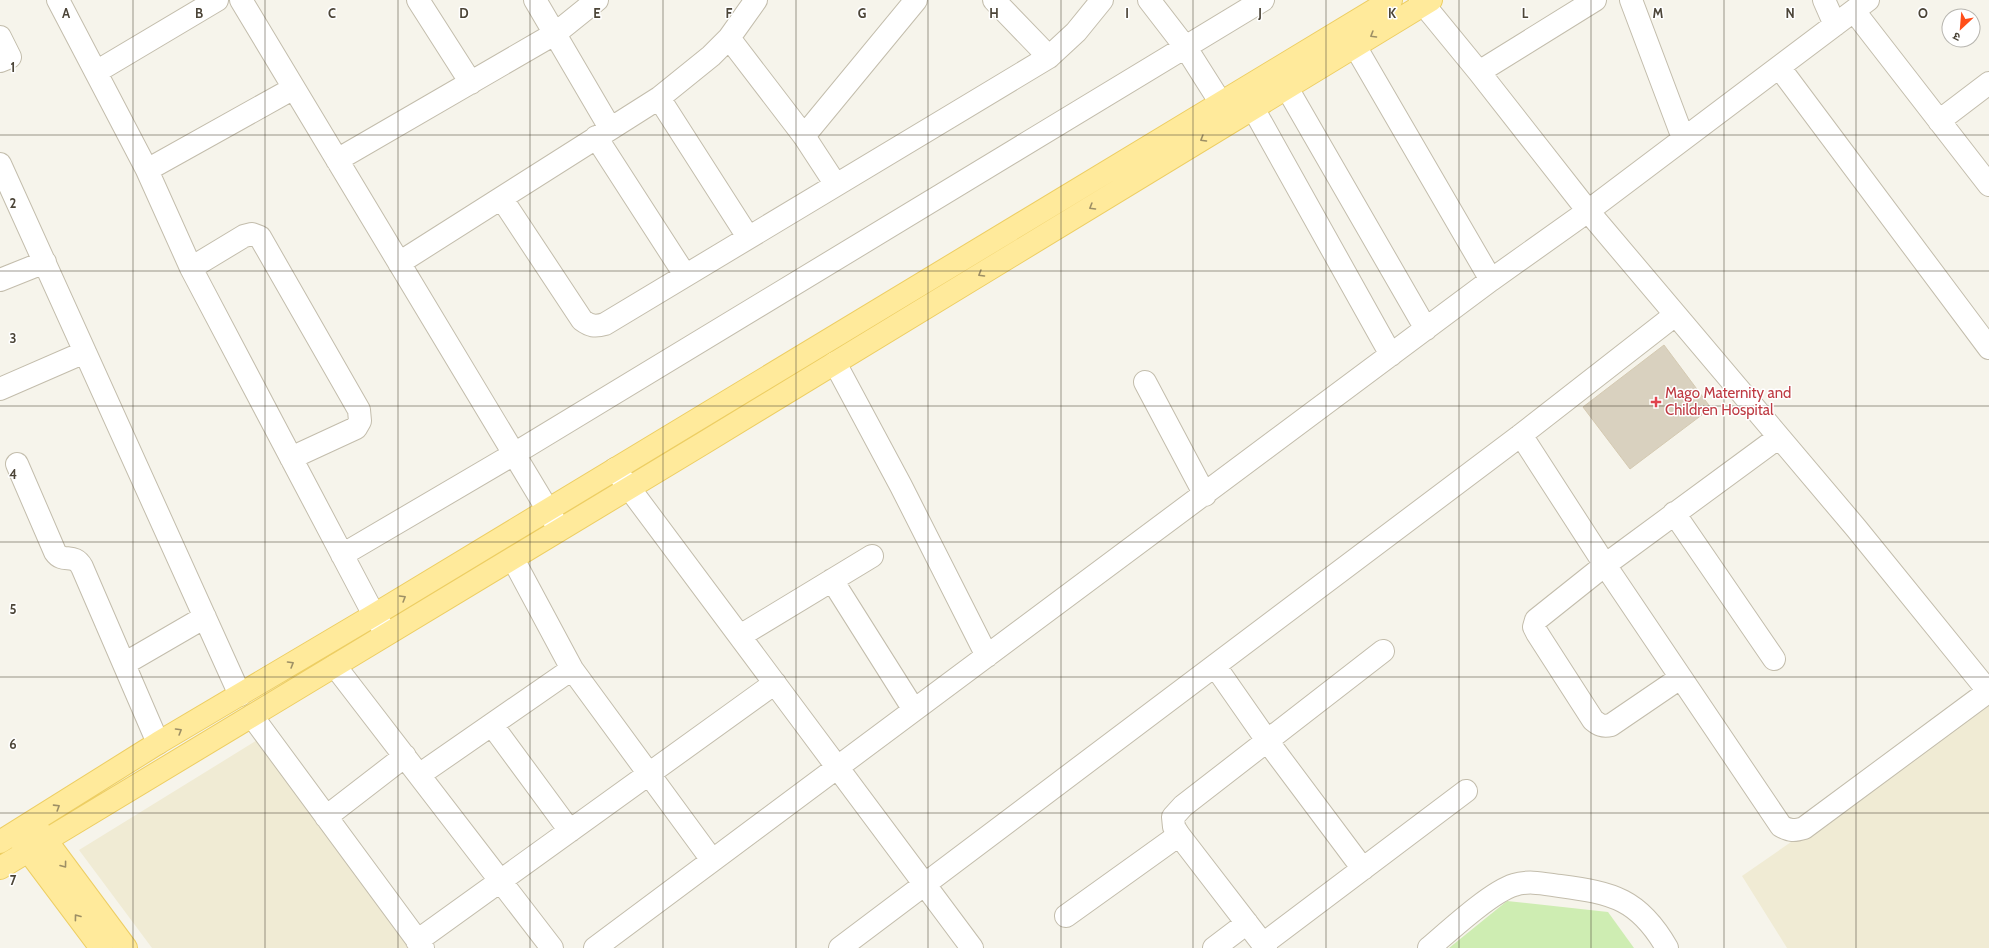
<svg xmlns="http://www.w3.org/2000/svg" width="1989" height="948" font-family="Cabin,'Noto Sans Devanagari',sans-serif">
<style>
.education{fill:#f0ebd4}
.green{fill:#ceedb2}
.building{fill:#d9d1bf;stroke:#d5cab2}
.lines{fill:none;stroke-linecap:round;stroke-linejoin:round}
.minor-casing{stroke:#c3bdac;stroke-width:24}
.major-casing{stroke:#edce63;stroke-width:24}
.minor{stroke:#fff;stroke-width:22}
.major{stroke:#ffea9b;stroke-width:22}
.oneway{stroke:#9d8f65}
.grid{fill:none;stroke:#4c4538;stroke-width:1;stroke-opacity:0.55}
.health-dot{fill:#e0444e;stroke:#fff;stroke-width:1.5}
.labels{text-anchor:middle;dominant-baseline:central;stroke-width:3;stroke-linejoin:round;paint-order:stroke}
.health-label{font-size:15px;fill:#be3a42;stroke:#fff;text-anchor:start}
.grid-label{font-size:13px;text-anchor:middle;font-weight:bold;fill:#4c4538;stroke:#fff;stroke-width:3;stroke-linejoin:round;paint-order:stroke}
</style>
<rect width="100%" height="100%" fill="#f6f4eb"/>
<!-- education -->
<path class="education" d="M1989,705v243h-202l-45,-72z
M259,739l156,209h-263l-73,-98z"/>
<!-- green -->
<path class="green" d="M1507,901l101,11 26,36h-185z"/>
<!-- building -->
<path class="building" d="M1664,345l47,63 -81,61 -47,-62z"/>
<g class="lines">
<defs>
<path id="minor" d="M58,0l89,170 44,98 183,347 11,16
M241,0l317,527
M418,0l53,83
M535,0l75,128
M994,0l55,57
M1149,0l37,48 45,71
M1420,0l59,72 109,139 268,317 133,164
M1631,0l52,138
M1824,0l11,25
M1854,11l135,174
M0,37l10,20 -10,4
M729,38l75,98 32,49
M1355,46l136,234
M1779,67l210,281
M96,72l121,-72
M1479,72l116,-72
M1287,88l139,241
M659,98l89,139
M1253,108l138,247
M1939,121l50,-38
M804,136l112,-136
M596,137l89,138
M337,160l219,-127 41,-33
M0,164l240,531
M147,170l147,-82
M502,199l80,121c8,6 13,7 23,4l444,-267 27,-25 26,-32
M399,263l260,-165 52,-42 18,-18 27,-38
M191,268l53,-32 8,-2 8,3 99,173 1,11 -4,7 -65,30
M0,280l45,-18
M835,363l66,123 86,170
M1145,382l60,113
M0,389l85,-37
M1521,435l84,130 176,261c9,5 13,5 23,2l185,-137
M17,464l38,88c8,12 19,0 27,15l76,176
M615,469l357,479
M1674,513l100,146
M342,555l172,-101 749,-454
M513,559l59,110 140,191
M832,580l82,130
M740,636l132,-80
M124,664l81,-47
M335,666l217,282
M1215,666l53,76 95,127
M1680,678l-69,47c-8,2 -12,0 -18,-5l-56,-87 -3,-6 2,-7 69,-55 174,-128
M252,716l171,232
M492,725l78,106
M419,775l153,-106
M326,817l79,-61
M1066,916l113,-81
M417,941l358,-258
M1263,944l203,-153
M595,948l896,-668 97,-69 280,-211
M840,948l681,-513 154,-120
M1214,948l33,-25
M1266,948l-87,-113 -5,-8 -1,-10 10,-11 200,-155
M1429,948c20,-17 62,-56 85,-63 15,-5 31,-1 46,1 53,7 79,13 107,62"/>
<path id="major" d="M37,828l89,120
M20,840l81,108
M0,842l158,-99 216,-128 1017,-615
M0,868l702,-424 729,-444"/>
</defs>
<!-- minor casing -->
<use href="#minor" class="minor-casing"/>
<!-- major casing -->
<use href="#major" class="major-casing"/>
<!-- minor -->
<use href="#minor" class="minor"/>
<!-- major -->
<use href="#major" class="major"/>
</g>
<!-- one-way arrows -->
<defs><path id="oneway-chevron" d="M-2-3.5L2.5 0L-2 3.5" fill="none" stroke-width="1.6" stroke-linecap="round" stroke-linejoin="round"/></defs>
<g class="oneway">
<use href="#oneway-chevron" transform="translate(1373 35) rotate(149)"/>
<use href="#oneway-chevron" transform="translate(1203 139) rotate(149)"/>
<use href="#oneway-chevron" transform="translate(1092 207) rotate(149)"/>
<use href="#oneway-chevron" transform="translate(981 274) rotate(149)"/>
<use href="#oneway-chevron" transform="translate(403 598) rotate(-31)"/>
<use href="#oneway-chevron" transform="translate(291 664) rotate(-31)"/>
<use href="#oneway-chevron" transform="translate(179 731) rotate(-31)"/>
<use href="#oneway-chevron" transform="translate(57 807) rotate(-32)"/>
<use href="#oneway-chevron" transform="translate(64 865) rotate(53)"/>
<use href="#oneway-chevron" transform="translate(77 917) rotate(-127)"/>
</g>
<!-- grid -->
<path class="grid" d="M133,0v948M265,0v948M398,0v948M530,0v948M663,0v948M796,0v948M928,0v948M1061,0v948M1193,0v948M1326,0v948M1459,0v948M1591,0v948M1724,0v948M1856,0v948M0,135h1989M0,271h1989M0,406h1989M0,542h1989M0,677h1989M0,813h1989"/>
<!-- markers -->
<path class="health-dot" d="M1654 396h4v4h4v4h-4v4h-4v-4h-4v-4h4z"/>
<g class="labels">
<!-- health labels -->
<g class="health-label">
<text x="1665" y="393">Mago Maternity and<tspan x="1665" dy="17">Children Hospital</tspan></text>
</g>
</g>
<g class="grid-label">
<text x="66" y="18">A</text>
<text x="199" y="18">B</text>
<text x="332" y="18">C</text>
<text x="464" y="18">D</text>
<text x="597" y="18">E</text>
<text x="729" y="18">F</text>
<text x="862" y="18">G</text>
<text x="994" y="18">H</text>
<text x="1127" y="18">I</text>
<text x="1260" y="18">J</text>
<text x="1392" y="18">K</text>
<text x="1525" y="18">L</text>
<text x="1658" y="18">M</text>
<text x="1790" y="18">N</text>
<text x="1923" y="18">O</text>
<text x="13" y="72">1</text>
<text x="13" y="208">2</text>
<text x="13" y="343">3</text>
<text x="13" y="479">4</text>
<text x="13" y="614">5</text>
<text x="13" y="749">6</text>
<text x="13" y="885">7</text>
</g>
<!-- north arrow -->
<g transform="translate(1961 28) rotate(206)"><circle r="19" fill="#ffffff" stroke="#b7b5af"/>
<path d="M0-3L7 15L0 10L-7 15Z" fill="#ff4e19"/>
<text y="-6" font-size="11" font-weight="bold" text-anchor="middle" fill="#4c4538">उ</text>
</g>
</svg>
